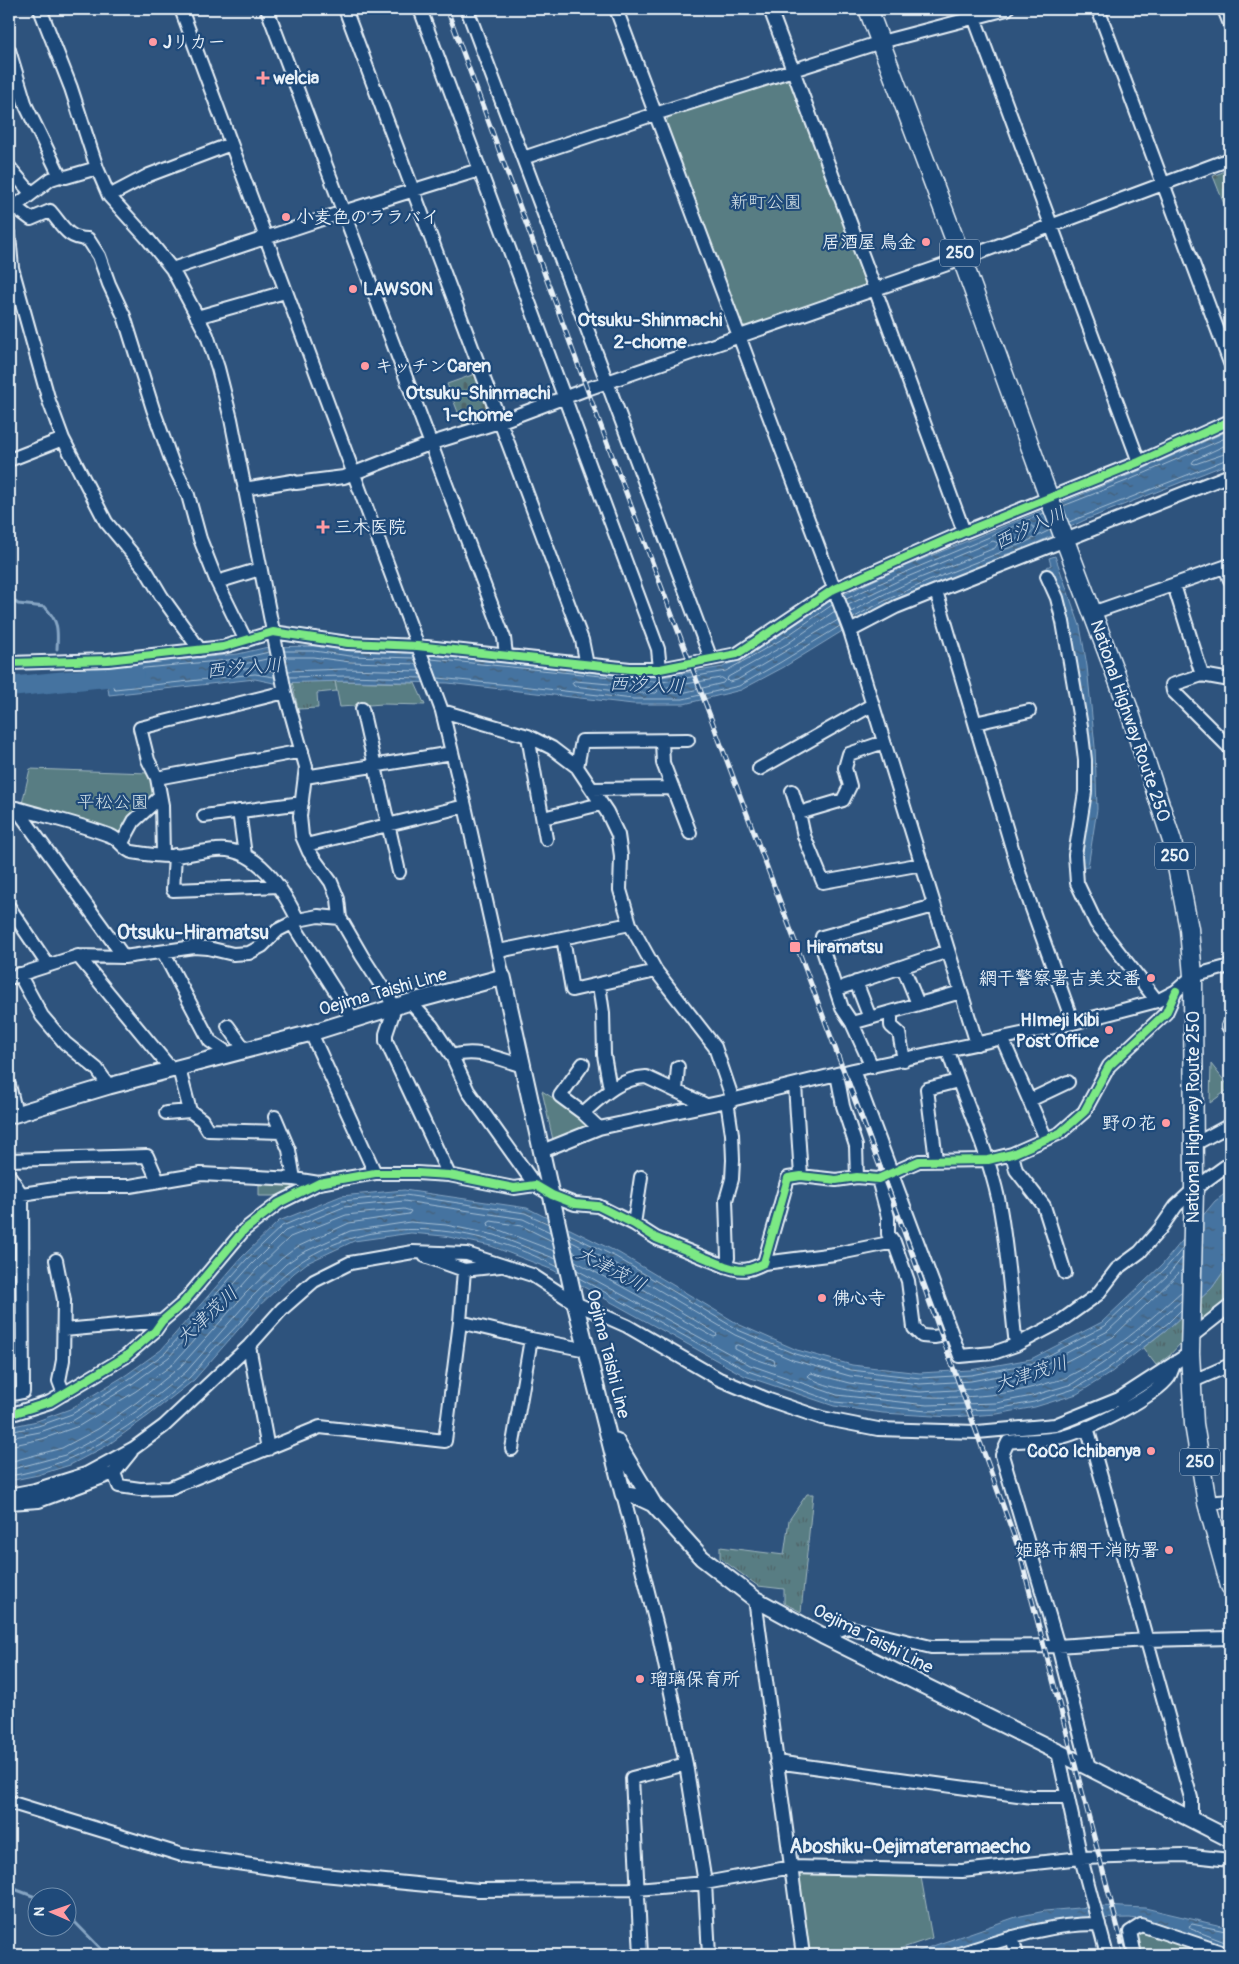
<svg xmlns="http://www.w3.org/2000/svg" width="1239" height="1964" font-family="Pangolin,'Klee One',sans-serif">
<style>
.grass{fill:url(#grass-tufts);stroke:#a0b7be}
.cemetery{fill:url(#cemetery-stones);stroke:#a0b7be}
.park{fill:#587d83;stroke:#a0b7be}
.water{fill:url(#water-ripples);stroke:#86a5c3}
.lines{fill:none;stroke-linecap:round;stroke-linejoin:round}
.shore{stroke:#a6bfd5;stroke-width:1}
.stream{stroke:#86a5c3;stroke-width:3}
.river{stroke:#4473a0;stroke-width:20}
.minor-casing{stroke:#e8f1f8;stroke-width:16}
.major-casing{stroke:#e8f1f8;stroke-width:19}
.highway-casing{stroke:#e8f1f8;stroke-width:21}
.minor{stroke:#1f4a7a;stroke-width:12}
.major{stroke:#1f4a7a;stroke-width:15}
.highway{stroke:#1f4a7a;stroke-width:18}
.rail-casing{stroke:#e8f1f8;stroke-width:5}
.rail{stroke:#1f4a7a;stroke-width:3;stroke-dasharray:9;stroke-linecap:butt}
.cycleway-casing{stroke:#1f4a7a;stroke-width:11}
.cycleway{stroke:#7ce984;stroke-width:8}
.poi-dot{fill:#ff9aa2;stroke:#1f4a7a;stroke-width:2}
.labels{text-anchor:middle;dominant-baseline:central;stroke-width:4.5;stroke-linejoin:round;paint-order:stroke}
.shield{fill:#1f4a7a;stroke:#acbfd2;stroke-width:1}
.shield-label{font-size:16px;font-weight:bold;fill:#e8f1f8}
.poi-label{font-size:18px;font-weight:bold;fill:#e8f1f8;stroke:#1f4a7a;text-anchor:start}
.park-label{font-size:18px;fill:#d2e0e6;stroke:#1f4a7a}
.street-label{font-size:18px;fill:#e8f1f8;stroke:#1f4a7a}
.neighbourhood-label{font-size:19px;font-weight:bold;fill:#e8f1f8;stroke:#1f4a7a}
.water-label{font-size:19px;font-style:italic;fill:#cfdeeb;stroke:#1f4a7a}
.quarter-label{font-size:20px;font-weight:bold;fill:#e8f1f8;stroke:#1f4a7a}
</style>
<defs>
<pattern id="grass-tufts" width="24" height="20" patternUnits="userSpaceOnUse" patternTransform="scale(1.25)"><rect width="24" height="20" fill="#587d83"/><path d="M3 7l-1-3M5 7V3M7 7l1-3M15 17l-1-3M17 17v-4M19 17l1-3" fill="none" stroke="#506569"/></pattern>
<pattern id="cemetery-stones" width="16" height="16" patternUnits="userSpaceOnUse" patternTransform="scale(1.25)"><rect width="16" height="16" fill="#587d83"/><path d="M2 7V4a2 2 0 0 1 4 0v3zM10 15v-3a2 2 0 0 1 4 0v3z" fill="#506569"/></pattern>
<pattern id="water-ripples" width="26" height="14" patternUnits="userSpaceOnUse" patternTransform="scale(1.25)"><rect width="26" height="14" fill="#4473a0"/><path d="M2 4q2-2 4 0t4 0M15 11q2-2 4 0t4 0" fill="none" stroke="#455e75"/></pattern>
</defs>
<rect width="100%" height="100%" fill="#2e537d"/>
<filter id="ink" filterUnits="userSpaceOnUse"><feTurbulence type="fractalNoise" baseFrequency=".02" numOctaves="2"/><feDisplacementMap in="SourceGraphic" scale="10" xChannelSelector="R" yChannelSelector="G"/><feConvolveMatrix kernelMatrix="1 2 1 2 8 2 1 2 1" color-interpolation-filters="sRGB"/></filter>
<g filter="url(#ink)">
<!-- grass -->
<path class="grass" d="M335,681l2,10 -20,2 1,15 -20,1 -6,-27z
M1230,1262v35l-2,3 -48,44 -11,12 -13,9 -13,-17 28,-22 41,-38z
M807,1494h6l-12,118 -17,-9v-14l-26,-3 -38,-28v-11l64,8 5,-35z"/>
<!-- cemetery -->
<path class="cemetery" d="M1230,169v50l-17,-43z
M475,374l14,38 -2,4 -24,9 -16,-41z"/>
<!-- park -->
<path class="park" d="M785,79l7,5 74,197 -3,6 -114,41 -8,-4 -75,-201 3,-8z
M335,681l80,2 10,22 -42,-1 -43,3z
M30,769l118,4 12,30 -23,19 -11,20 -105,-34z
M1211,1064l19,24 -20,15z
M542,1091l11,7 4,-1 33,28 -37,15z
M259,1177l60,6 -26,13h-34z
M802,1873l119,4 11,61 -50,17h-74l-11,-76z
M1142,1932l72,23h-74l-5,-18z"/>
<!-- water -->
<path class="water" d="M1230,430v33l-145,57 -61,29 -20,6v2l-90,35 -36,17 -94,58 -43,23 -57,14h-51l-185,-21 -102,-2 -72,2 -19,-4 -146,16 -4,-28 133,-13 30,-7 46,-1 37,5 55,1 255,25 62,-10 58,-33 49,-33 66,-31 231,-94z
M1055,556l25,70 7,40 8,81 2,62 -9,58h-8l9,-86 -41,-208 -1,-6 4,-2 -2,-7z
M404,1190l123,18 92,45 121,72 57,25 55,15 68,8 50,-3 61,-11 71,-37 60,-57 53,-64 15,-11v72l-18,26 -41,38 -62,48 -32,20 -42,13 -38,7 -47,3 -67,-4 -49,-7 -89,-30 -192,-106 -62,-24 -47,-10 -33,-3 -57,8 -47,22 -13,10 -36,34 -64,73 -46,36 -40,29 -38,20 -32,10 -29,6v-54l28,-6 33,-12 56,-34 35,-25 81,-93 37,-36 62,-25z
M1100,1906l45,2 85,20v21l-76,-27 -24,-4 -61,1 -27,4 -29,7 -76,25h-30l109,-38 29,-6z"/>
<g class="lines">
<!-- shore -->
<path class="shore" d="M1230,443l-36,17 -2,3 3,1 35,-12
M1063,506l66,-26 101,-44
M1069,522l161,-64
M1032,526l3,2c-4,7 -17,11 -25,13l-3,-1 1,-4z
M846,599c65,-31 133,-56 198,-86
M848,605l52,-25 93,-39 5,2 -3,5c-49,20 -99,37 -144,64
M835,611l-48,33 -59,33 -1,3 2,2 8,-2 101,-60
M853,618c46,-27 96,-45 146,-65l4,-3 19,-6 28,-14
M285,651h29l36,5 64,2
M269,652l-30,7 -126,12 -2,3 2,13 2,2 140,-15 19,3
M286,657h27l37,5 67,2
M271,658l-27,6 -2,3 2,2 11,-1 18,3
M431,659l231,23 64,-11 58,-33 48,-33
M288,671l58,-2 73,2
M290,677l56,-1 76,2
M438,678l92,9 103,12h50l56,-13 42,-24 59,-36
M722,678l3,2 -2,3 -41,10h-18l-2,-2 2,-3z
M575,681l80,7 3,3 -2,2h-23l-59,-7 -2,-3z
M569,1234l47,23 122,73 57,24 56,16 69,8 51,-3 63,-12 71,-37 60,-57 18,-21
M552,1241l-30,-15 -31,-5 -3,2 1,3 65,25
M570,1241l43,22 122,72 58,25 57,16 70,8 51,-3 65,-12 72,-38 61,-57 13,-16
M572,1251l38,18 106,64 1,3 -3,1 -139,-76
M577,1270l173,95 87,30 90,10 69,-2 36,-7 40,-12 30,-20 34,-25 45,-38
M579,1278l169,93 87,31 92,9 70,-2 37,-7 40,-13 32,-19 62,-47 13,-13
M1182,1291c-32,29 -74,66 -113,85 -6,4 -14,5 -21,7 -51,16 -103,16 -155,12 -23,-2 -67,-5 -85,-19l3,-3 38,10 71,9 52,-3 64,-12 77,-40 69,-67
M738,1345l36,15 1,4 -2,1 -20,-7 -18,-9v-3z
M9,1432l29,-6 34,-12 57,-35 36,-26 81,-93 36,-34 60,-25 63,-6 120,18 24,11
M9,1438l31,-6 34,-12 58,-36 37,-27 82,-92 34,-34 59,-24 60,-6 119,18 27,13
M9,1446l33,-7 37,-13 57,-35 36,-26 84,-95 34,-33 56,-22 58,-6 7,2 -2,3 -60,9 -52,24 -16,12 -36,35 -64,72 -44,36 -39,27 -36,19 -53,14
M9,1470l56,-15 37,-20 39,-27 45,-36 64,-73 36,-35 16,-11 48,-22 60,-9 36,3 49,10 61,24
M9,1476c69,-10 128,-53 180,-98 8,-8 15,-18 22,-26 5,-6 11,-11 16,-16 22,-22 40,-49 65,-68 78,-59 185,-43 266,-1
M1230,1932l-38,-8 -3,2 2,3 39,15"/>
<!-- stream -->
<path class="stream" d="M9,597l9,7 27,3c14,15 13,23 12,42
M9,1887l29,11
M68,1915l39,40"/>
<!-- river -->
<path class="river" d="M9,687l125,-13"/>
<defs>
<path id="minor" d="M40,9l31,79 26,80 12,28 38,42 25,31 35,66 11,33 13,51 54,273 21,75 -6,49 2,20 7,16 22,30 7,17 2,19 22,38 33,51 -9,27v7l63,134
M181,9l261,702 23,95 38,171
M267,9l237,629 2,17
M345,9l237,631 5,25
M420,9l238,640 2,20
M467,9l244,650
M616,9l234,622 127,413
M770,9l105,280 89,243
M971,9l168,453
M1098,9l132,354
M1224,9l6,15
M9,50l17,56 34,70
M523,158l132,-44 226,-72 126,-33
M9,167l22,26
M109,196l40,-21 82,-31
M15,207l16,12 19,-8c13,15 17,28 38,28l11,17 10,28 15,32 29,93 19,53 16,33 12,44 17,43 29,59
M9,211l42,-32 9,-3 6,1 31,-9
M9,235l3,33 37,133 14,38 43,83 40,48 16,27 38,53
M172,269l171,-57 136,-42
M197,317l88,-25
M9,460l54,-21
M244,489l48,-8 4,2 48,-6 88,-34 67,-21 88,-33 375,-130 268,-100
M1225,567l5,13
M1047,576l10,22 6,24 18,104 4,34v32l-10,63 2,28 19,40 61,78
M217,582l43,-13
M1174,585l28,90
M936,591l84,284 53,148
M1092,613l138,-48
M850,631l46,-24 40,-16 294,-116
M9,663l99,-3 115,-13 50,-15 75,11 69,3 213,23h30l77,-15 97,-65 130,-57 175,-70 91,-41
M1230,680l-28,-5 -30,10 1,6 57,57
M362,709l37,163
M442,711l86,25 24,12 25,19 30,45 11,23 3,21 -1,34 10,34 26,47 59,76 18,53
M975,723l54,-12
M528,736l18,103
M662,741l1,22 27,70
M577,767l5,-26 106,-1
M759,769l113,-64
M305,777l147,-24
M157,778l145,-27
M592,789l80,-1
M792,791l7,22 5,23 19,46 99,-18
M16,808c32,9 64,16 95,28 8,3 13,14 21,16 12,2 26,4 38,4 15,0 31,-5 46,-6 41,-4 66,38 82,70
M16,808l108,149
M239,811l6,44
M799,813l44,-13 7,-14 -5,-18 4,-14 35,-12
M204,816l98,-13
M543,818l58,-14
M122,843l12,-22 26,-24
M306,845l159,-39
M163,855l-1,-50 -5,-27 -9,-18 -8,-32 145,-36
M175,855l-2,35 106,-4
M9,907l39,58
M292,923l61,96
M563,938l9,52 84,-19
M499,951l131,-27
M163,952l47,89 19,13
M78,956l94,114
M903,967l15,37
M19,974l23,42 23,27 32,26 12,17
M9,978l69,-22 46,1 70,-10 14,1 25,6 16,-1 13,-7 16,-16 20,-10 20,-4 22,2
M856,982l14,36
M599,985l4,28 1,42 6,34
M843,987l105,-36
M410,1002l22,24 20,30 16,35 67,94
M891,1012v14l8,7 5,27
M852,1023l109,-31
M228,1026l17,24
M1228,1026l2,3
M311,1033l64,140
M1002,1038l44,101
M948,1051c16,49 39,97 50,147 10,49 12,99 18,147
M452,1056c25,-8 47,3 71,10
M583,1064l-23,32 23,17 16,15
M872,1067l-20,-44 -10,-15 -21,-64 1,-7 112,-31
M179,1069l11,42 12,9 6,10 73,2
M853,1070l107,286 33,-3 23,-8 42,-22 39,-28 20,-26 23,-17 20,-23 16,-23 18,-17 36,-26
M837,1074l6,32 13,40 1,31
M9,1085l7,29
M795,1085l6,91
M676,1091l2,-24
M1030,1100l38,-18
M166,1113l24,-2
M583,1113c18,-16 37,-35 63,-36l60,28
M275,1117l14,33 5,29
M1193,1145l37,-20
M542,1151l57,-23 128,-27 126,-31 220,-47 84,-22 19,-10 17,-15 37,-10
M1012,1154l4,16 28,36 21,67
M9,1160l138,-4 11,25
M936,1160l-9,-71 31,-8
M9,1175l13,20 1,197 -14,3
M878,1179l10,38v17l6,8 14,39 6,47 8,8 12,1 17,-3
M9,1196l46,-7 33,-3h42l71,-12 93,5 25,4
M634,1224l7,-47
M425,1256l39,14 36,-4
M56,1260l8,40 -1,60 -4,21 5,13
M764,1263l71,-9 59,-12
M725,1266l3,-8 -2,-58 6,-21 1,-19 -1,-26 -5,-33
M460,1322l71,17 56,11
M64,1330l98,-9
M1192,1336l38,-30
M249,1346l19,103
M1191,1382l39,-17
M9,1415l41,-13 75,-45 30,-26 7,-10 21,-18 61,-73 35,-27 40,-20 56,-10h41l33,2 65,13 21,-3 17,10 23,9 23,2 36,18 22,14 69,28c17,6 23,5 39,-3l24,-85 13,-2 35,4 21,-3 21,2 41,-18 69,-1 24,-6 48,-21 24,-21 25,-46 57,-53 10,-22
M1087,1427l104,371v21
M512,1449l19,-110
M131,1452l-17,21 5,13 21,3 30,-1 150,-61 125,14 15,-119 4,-52
M623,1494l35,137 28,133 19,119 4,72
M9,1495l26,-5 51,-16 48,-26 30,-22 85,-80 33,-37 32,-28 36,-18 63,-11 54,2 65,21 43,28 52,23 92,53 50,21 53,18 56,11 99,3 78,-7 64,-26 71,-46
M9,1503l30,-2 75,-28
M1207,1503l23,-2
M755,1599l48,356
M823,1636l24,-9 84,20 127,-1 88,-6 84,-2
M1058,1752l23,106 26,97
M776,1762l256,35h35
M1089,1768l-31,-122 -56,-191 6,-13c17,-2 37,-1 54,-5 24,-6 93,-40 107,-60 2,-4 4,-10 6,-15
M9,1802l173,53 131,19 165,16 159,-1 68,-6 87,-16 170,4 119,-13 102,-3 47,5
M1012,1937l5,18
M641,1955l-9,-177 54,-14
M956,1955c47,-15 93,-32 143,-31
M1135,1955l-5,-23 11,-7 89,30"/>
<path id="major" d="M9,1116l100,-30 202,-53 99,-31 93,-25 72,326 48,191 15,3 15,7 49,54 53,41 68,37 235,116 172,87
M616,1441l37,62"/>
<path id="highway" d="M868,9l94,250 87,239 79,209 44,134 17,88 4,47 1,213 -4,164 4,71 13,79 23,83"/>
</defs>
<!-- minor casing -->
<use href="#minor" class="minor-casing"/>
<!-- major casing -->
<use href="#major" class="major-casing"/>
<!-- highway casing -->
<use href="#highway" class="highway-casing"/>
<!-- minor -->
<use href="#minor" class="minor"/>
<!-- major -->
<use href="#major" class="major"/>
<!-- highway -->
<use href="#highway" class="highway"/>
<defs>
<path id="rail" d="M447,9l140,380 311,826 120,332 107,408"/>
</defs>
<!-- rail casing -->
<use href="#rail" class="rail-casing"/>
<!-- rail -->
<use href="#rail" class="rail"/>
<defs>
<path id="cycleway" d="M9,663l99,-3 115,-13 50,-15 75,11 69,3 213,23h30l77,-15 97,-65 130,-57 175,-70 91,-41
M9,1415l41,-13 75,-45 30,-26 7,-10 21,-18 61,-73 35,-27 40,-20 56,-10h41l33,2 65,13 21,-3 17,10 23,9 23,2 36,18 22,14 69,28c17,6 23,5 39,-3l24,-85 13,-2 35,4 21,-3 21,2 41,-18 69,-1 24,-6 48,-21 24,-21 25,-46 57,-53 10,-22"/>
</defs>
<!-- cycleway casing -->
<use href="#cycleway" class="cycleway-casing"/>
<!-- cycleway -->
<use href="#cycleway" class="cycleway"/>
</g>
</g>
<!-- markers -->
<g class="poi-dot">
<circle cx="153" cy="42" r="5"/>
<path d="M260.5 70.5h5v5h5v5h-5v5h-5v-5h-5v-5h5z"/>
<circle cx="286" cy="217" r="5"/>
<circle cx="926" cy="242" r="5"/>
<circle cx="353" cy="289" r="5"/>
<circle cx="365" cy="366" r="5"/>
<path d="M320.5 519.5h5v5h5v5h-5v5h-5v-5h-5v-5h5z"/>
<rect x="789" y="941" width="12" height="12" rx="2.5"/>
<circle cx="1151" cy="978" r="5"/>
<circle cx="1109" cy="1030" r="5"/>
<circle cx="1166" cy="1123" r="5"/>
<circle cx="822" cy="1298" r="5"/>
<circle cx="1151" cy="1451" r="5"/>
<circle cx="1169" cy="1550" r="5"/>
<circle cx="640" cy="1679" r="5"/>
</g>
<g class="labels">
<!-- shield labels -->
<g class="shield">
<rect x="940" y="239.5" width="40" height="27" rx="4"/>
<rect x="1155" y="842.5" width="40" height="27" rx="4"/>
<rect x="1180" y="1448.5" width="40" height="27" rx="4"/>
</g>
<g class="shield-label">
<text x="960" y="253">250</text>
<text x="1175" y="856">250</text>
<text x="1200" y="1462">250</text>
</g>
<!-- poi labels -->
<g class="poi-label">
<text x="163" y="42">Jリカー</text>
<text x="273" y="78">welcia</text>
<text x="296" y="217">小麦色のララバイ</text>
<text x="916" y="242" text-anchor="end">居酒屋 鳥金</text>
<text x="363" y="289">LAWSON</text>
<text x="375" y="366">キッチンCaren</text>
<text x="334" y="527">三木医院</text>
<text x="806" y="947">Hiramatsu</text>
<text x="1141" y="978" text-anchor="end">網干警察署吉美交番</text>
<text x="1099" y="1020" text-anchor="end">HImeji Kibi<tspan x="1099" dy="21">Post Office</tspan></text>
<text x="1156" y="1123" text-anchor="end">野の花</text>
<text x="832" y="1298">佛心寺</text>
<text x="1141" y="1451" text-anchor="end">CoCo Ichibanya</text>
<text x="1159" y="1550" text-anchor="end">姫路市網干消防署</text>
<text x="650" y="1679">瑠璃保育所</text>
</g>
<!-- park labels -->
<g class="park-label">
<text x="766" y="202">新町公園</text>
<text x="113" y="802">平松公園</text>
</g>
<!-- street labels -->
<g class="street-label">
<text transform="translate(1130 721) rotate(71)">National Highway Route 250</text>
<text transform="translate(383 992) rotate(-16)">Oejima Taishi Line</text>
<text transform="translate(1193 1117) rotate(-90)">National Highway Route 250</text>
<text transform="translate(608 1354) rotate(76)">Oejima Taishi Line</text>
<text transform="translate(873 1639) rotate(27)">Oejima Taishi Line</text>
</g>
<!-- neighbourhood labels -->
<g class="neighbourhood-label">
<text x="650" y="320">Otsuku-Shinmachi<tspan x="650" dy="22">2-chome</tspan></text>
<text x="478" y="393">Otsuku-Shinmachi<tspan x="478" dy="22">1-chome</tspan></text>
</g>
<!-- water labels -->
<g class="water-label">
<text transform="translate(1030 528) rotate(-25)">西汐入川</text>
<text transform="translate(244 668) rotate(-5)">西汐入川</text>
<text transform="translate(647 685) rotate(2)">西汐入川</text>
<text transform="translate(611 1269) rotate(28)">大津茂川</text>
<text transform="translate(207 1316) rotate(-43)">大津茂川</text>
<text transform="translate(1031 1374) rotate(-18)">大津茂川</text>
</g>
<!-- quarter labels -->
<g class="quarter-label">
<text x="193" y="932">Otsuku-Hiramatsu</text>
<text x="910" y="1846">Aboshiku-Oejimateramaecho</text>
</g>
</g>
<!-- margin -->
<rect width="1239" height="1964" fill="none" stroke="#1f4a7a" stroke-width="30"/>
<rect x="15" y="15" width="1209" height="1934" fill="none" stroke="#e8f1f8" stroke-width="2" filter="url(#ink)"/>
<!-- north arrow -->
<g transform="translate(52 1912) rotate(272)"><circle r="24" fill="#1f4a7a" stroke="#6f8dac"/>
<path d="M0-4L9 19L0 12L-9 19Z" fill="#ff9aa2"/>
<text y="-8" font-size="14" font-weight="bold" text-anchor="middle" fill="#e8f1f8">N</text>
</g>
</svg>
